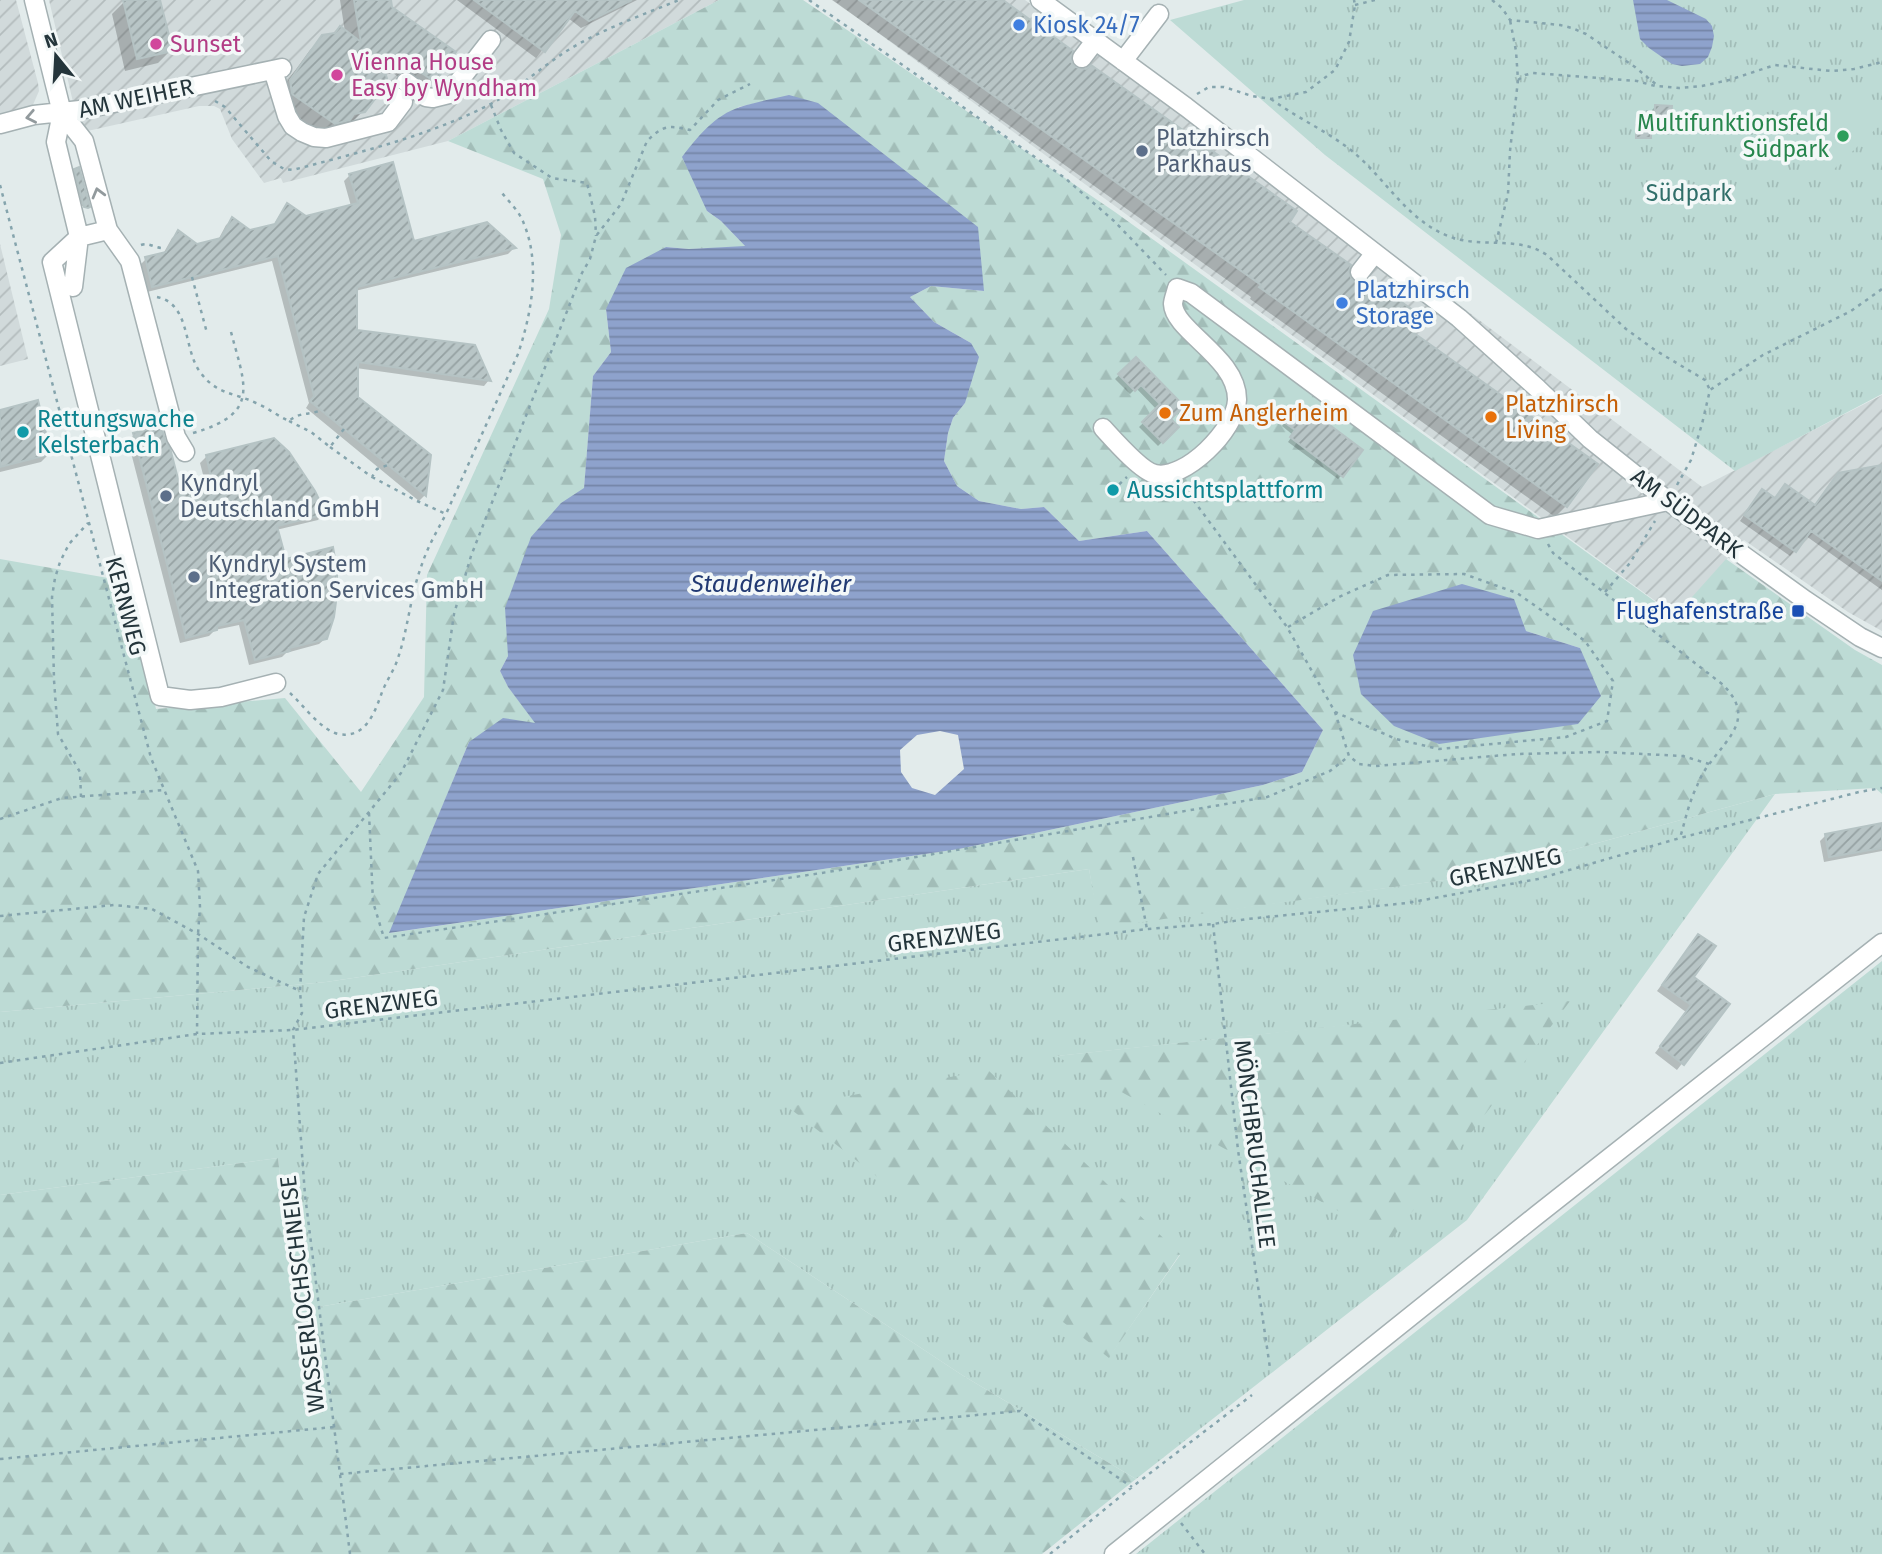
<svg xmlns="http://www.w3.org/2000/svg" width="1882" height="1554" font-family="'Fira Sans',sans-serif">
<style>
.industrial{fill:url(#industrial-furrows)}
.grass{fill:url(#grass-tufts);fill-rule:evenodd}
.forest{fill:url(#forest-firs);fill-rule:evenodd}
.pitch{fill:#bddbd5}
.water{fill:url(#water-rules);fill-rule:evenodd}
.shadow{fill:#0003}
.building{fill:url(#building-hatch);stroke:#b5c3c4;stroke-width:2}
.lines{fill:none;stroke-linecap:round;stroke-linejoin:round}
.minor-casing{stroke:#a5b1b3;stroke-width:21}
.path{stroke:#85a4ad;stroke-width:2.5;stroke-dasharray:3.5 5;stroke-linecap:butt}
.minor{stroke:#fff;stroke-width:18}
.oneway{stroke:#929a9d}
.shop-dot{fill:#3f7fe0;stroke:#f3f8f8;stroke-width:2.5}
.hotel-dot{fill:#d1479c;stroke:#f3f8f8;stroke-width:2.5}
.leisure-dot{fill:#2e9e5b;stroke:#f3f8f8;stroke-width:2.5}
.service-dot{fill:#5c6f8a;stroke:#f3f8f8;stroke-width:2.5}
.food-dot{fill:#e8710a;stroke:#f3f8f8;stroke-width:2.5}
.culture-dot{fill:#0f9aa8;stroke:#f3f8f8;stroke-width:2.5}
.transit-dot{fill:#1a4fb4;stroke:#f3f8f8;stroke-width:2.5}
.labels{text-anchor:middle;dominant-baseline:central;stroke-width:7;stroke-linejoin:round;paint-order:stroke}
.shop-label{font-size:23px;fill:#366cbe;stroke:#f3f8f8;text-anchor:start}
.hotel-label{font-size:23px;fill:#b23c85;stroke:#f3f8f8;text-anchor:start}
.street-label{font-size:23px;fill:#24353b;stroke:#f3f8f8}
.leisure-label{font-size:23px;fill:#27864d;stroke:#f3f8f8;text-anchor:end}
.service-label{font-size:23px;fill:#4e5e75;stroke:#f3f8f8;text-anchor:start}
.park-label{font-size:23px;fill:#316f6a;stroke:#f3f8f8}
.food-label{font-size:23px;fill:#c56008;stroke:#f3f8f8;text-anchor:start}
.culture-label{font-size:23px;fill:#0d838f;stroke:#f3f8f8;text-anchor:start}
.transit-label{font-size:23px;fill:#164399;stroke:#f3f8f8;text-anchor:end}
.water-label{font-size:24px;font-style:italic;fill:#223a73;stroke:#f3f8f8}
</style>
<defs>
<pattern id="industrial-furrows" width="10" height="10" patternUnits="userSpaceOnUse" patternTransform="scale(1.75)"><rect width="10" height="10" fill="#d1dadb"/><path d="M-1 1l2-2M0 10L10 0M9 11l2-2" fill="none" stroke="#b3bcbd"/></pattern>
<pattern id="grass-tufts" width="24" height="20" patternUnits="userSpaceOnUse" patternTransform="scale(1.75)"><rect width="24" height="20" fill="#bddbd5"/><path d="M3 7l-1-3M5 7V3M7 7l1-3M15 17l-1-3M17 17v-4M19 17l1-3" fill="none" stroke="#a2bdb8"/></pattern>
<pattern id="forest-firs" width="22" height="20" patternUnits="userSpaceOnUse" patternTransform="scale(1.75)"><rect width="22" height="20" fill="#bddbd5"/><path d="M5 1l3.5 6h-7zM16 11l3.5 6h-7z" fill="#a2bdb8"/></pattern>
<pattern id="water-rules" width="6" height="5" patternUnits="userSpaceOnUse" patternTransform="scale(1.75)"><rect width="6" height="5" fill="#8ea2cc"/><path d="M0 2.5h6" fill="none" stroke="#7485a7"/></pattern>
<pattern id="building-hatch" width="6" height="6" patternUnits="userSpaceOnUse" patternTransform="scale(1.75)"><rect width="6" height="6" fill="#b8c5c6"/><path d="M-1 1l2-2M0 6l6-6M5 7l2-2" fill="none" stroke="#95a1a2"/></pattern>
</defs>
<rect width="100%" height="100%" fill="#e2ebeb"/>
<!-- industrial -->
<path class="industrial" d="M0,0h16l22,83 1,8 -7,16 -32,7z
M49,0h670l-271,141 -165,42 -2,-5 -17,5 -32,-44 -12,-30 -6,-3h-15l-116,26 -7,-31 -3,1z
M833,0h192l418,293 259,194 180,-92v236l-34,-19 -104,-72 -68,76z
M0,244l28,115 -28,7z"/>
<!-- grass -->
<path class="grass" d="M1244,0h638v394l-147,77 -410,-316 -155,-135z
M1775,794l-308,426 -331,259 -174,-104 -215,-142 -452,78 -17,-153 -278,37v-183l326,-30 763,-113 11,58 381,-52zM1569,1002l-512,55v-1zM789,1107l391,148 -71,102z
M1882,961v593h-746z"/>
<!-- forest -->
<path class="forest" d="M719,0h84l312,212 560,404 51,-57 129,91 27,15v129l-7,-6 -100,6 -294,81 -382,53 -10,-59 -763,113 -326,30v-453l125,22 31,128 129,-11 76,94 63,-95 3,-122 122,-266 12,-74 -18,-56 -95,-38zM762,102l222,189 -53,-5 -21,11 24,25 37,21 -6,60 -12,15 -5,15 -4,28 13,25 22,15 42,8 23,-2 35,34 68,-10 176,199 -21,42 -39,13 -304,64 -569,84 79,-191 67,-19 -28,-36 -8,-16 8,-15 53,-152 23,-15 9,-113 18,-24 -5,-43 60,-62 23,2 57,-2 -25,-26 -14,-10 31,-104zM1526,631l54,17 -186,78z
M1570,1001l-179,239 -335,-184z
M988,1070l192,184 -71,104 -321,-251z
M278,1158l17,153 452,-78 215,142 174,104 -94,75h-1042v-359z"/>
<!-- pitch -->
<path class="pitch" d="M1854,100l25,26 -47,45 -25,-25z"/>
<!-- water -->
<path class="water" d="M1633,0h34l39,19 6,7 2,10 -2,11 -4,10 -8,7 -18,2 -10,-2 -23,-16 -9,-9z
M789,95l29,8 160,124 6,64 -53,-5 -21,11 24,25 37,21 8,14 -14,46 -12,15 -5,15 -4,28 13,25 22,15 42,8 23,-2 35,34 68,-10 176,199 -21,42 -39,13 -304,64 -570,84 80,-191 34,-24 32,5 -27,-36 -8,-16 8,-15 -3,-48 26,-71 30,-34 23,-15 9,-112 18,-24 -5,-43 20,-41 40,-21 23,2 56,-3 -24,-25 -14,-10 -25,-54c15,-20 33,-42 58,-50 15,-5 33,-8 49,-12zM940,731l18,4 6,34 -29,26 -23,-7 -11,-16 -1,-22 17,-15z
M1462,584l52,15 12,32 54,17 21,48 -23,28 -139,20 -45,-18 -33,-32 -8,-39 20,-44z"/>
<!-- shadow -->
<path class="shadow" d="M131,0h27l13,50 -13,13 -33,8 -13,-57 12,-12z
M340,0h49l2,8 63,45 -20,28 -13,13 -28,-21 -9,2 -21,36 -13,13 -29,12 -41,-30 -2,-12 32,-44 13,-13 22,-5z
M457,0h180l-56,28 -13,-10 -32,40z
M832,0h168l69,62 6,7 212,153 60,49 4,11 60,51 184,132 -29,41 -11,11 -305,-218 1,-2z
M1656,106l12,23 -3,4 -16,-1 -1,7h-13l2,-12h14l1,-17z
M75,170l13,35 -6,1 -8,-34z
M350,175l62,68 101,6 -5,5 -153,37v41l134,48 -5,6 -128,-18v30l74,57 -5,40 -6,6 -113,-93 3,-5 -37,-142 -125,31 -7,-27 6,-6 17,-5 9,-16 6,-5 18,13 22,-6 8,-15 6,-5 17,12 24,-6 9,-15 6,-6 17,13 46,-12 -7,-25z
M1136,359l33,60 8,8 -19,19 -19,-19 18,-17 -21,-22 -6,6 -15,-15z
M1295,408l46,68 -3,3 -50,-37 5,-7 -11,-9z
M0,412l49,42 -8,8 -41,10z
M134,435l46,61 27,-6 -7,-27 6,-6 68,-17 49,74 -5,6 -42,10 9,31 41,77 -7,6 -33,9 -4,4 -33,8 -10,-40 -24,5 -6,6 -29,7 -52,-202z
M1882,467v123l-76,-54 -16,20 -50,-35 17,-25 58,11z
M1882,825v26l-58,11 -4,-21 6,-6z
M1693,942l-1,35 36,27 -51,66 -22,-17 31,-41 -29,-21z"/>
<!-- building -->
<path class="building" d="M123,0h37l13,51 -36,8z
M354,0h37l1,7 64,45 -21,30 -29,-20 -23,3 5,17 -23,30 -11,2 -4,6 -15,4 -43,-30 -2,-14 32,-45 13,-2 5,-7 21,16z
M474,0h158l-43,21 -14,-10 -30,41z
M859,0h144l70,51 -2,11 5,5 10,2 5,-4 206,146 -7,11 61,43 -2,6 3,9 7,3 6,-1 4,-3 55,39 -10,15 184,131 -31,43 -308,-220 2,-2z
M1655,105l17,1 -2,24 -16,-1z
M1636,125h15v13h-15z
M393,162l21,79 73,-19 29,26 -159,39v43l118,15 16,36 -133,-19v35l73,58 -5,41 -116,-95 4,-5 -36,-140 -126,31 -7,-30 21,-5 12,-22 19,14 24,-6 11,-21 18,13 25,-6 12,-21 19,13 52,-13 -9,-29z
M79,167l11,40 -2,1 -4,-1 -10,-38z
M1136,357l48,49 -13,13 8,8 -16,16 -21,-21 18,-18 -19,-19 -6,6 -17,-17z
M38,400l13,54 -51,13v-57z
M1299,402l64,48 -20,27 -53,-40 5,-7 -11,-8z
M161,426l4,14 5,8 12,46 31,-8 -7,-31 68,-17 15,14 26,39 11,23 -49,12 9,33 47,-12 4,23v24l-3,23 -7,22 -38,9 1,3 -35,9 -11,-40 -27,6v4l-31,8 -53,-205z
M1882,465v116l-71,-50 -15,21 -52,-37 18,-26 13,9 10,-14 30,21 23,-32z
M1882,823v25l-53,9 -4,-23z
M1698,934l18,12 -22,31 36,27 -46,61 -24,-19 31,-41 -29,-20z"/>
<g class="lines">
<defs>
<path id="minor" d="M34,0l28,113 22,28 24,89 22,31 46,176 9,15
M1040,0l146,107 273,211 78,70 53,51 78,62 137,99 55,37 22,11
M1082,58l13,-17
M1123,61l36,-47
M273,70l14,46 6,10 9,6 12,5 12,1 62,-16 15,-20 -9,-6
M406,82l20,15 7,1 16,-4 42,-54
M62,113l-6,29 23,95 -6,50
M0,124l34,-9 46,-5 202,-42
M108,230l-29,7 -27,25 108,434 30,4 31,-3 55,-14
M1360,272l15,-19
M1103,428c11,12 38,43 52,46 30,7 81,-45 82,-74 1,-42 -63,-69 -64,-96 0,-4 3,-11 4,-16l14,5 299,222 48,14 130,-28
M1114,1554l423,-339 345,-272"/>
</defs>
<!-- minor casing -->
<use href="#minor" class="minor-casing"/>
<!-- path -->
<path class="path" d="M809,0l256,178 49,43 52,54
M1492,0l10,8 8,12 50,5 12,3 14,6 49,33 23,19 21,2 23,-2 27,-6 46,-15 56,6 23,-2 28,-7
M1355,5l20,-5
M1518,80l7,-5 8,-2 104,8 18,5
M1197,94l12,-7h15l28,9 19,3 35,-7 29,-22 14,-28 6,-37 -1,-5
M1271,99c26,19 56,32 81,52 33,27 55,69 96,85 32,13 70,-1 99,19l79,74 29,21 50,30 5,10
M215,101l10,6 46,54 13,8 9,1c67,-18 132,-33 194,-64 24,-12 51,-36 75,-52 35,-23 78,-38 117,-54
M491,105l10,25 13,23 38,25 35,5 8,33 1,20
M0,185l151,573 47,113 2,36 -2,27 -1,100
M1496,243l12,-49 2,-43 8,-71 -2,-29 -6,-31
M141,245c8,-3 13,3 22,3
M192,277l15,56
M157,297c34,7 26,52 43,75 17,23 33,20 56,31 12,5 22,13 33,18 12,-10 19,-5 32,-11
M289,421l22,11 19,15 14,-18
M193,433c70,-20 51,-49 37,-105
M330,447l42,30 5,-8 11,-4
M372,477l45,24 29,13 72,-160c13,-39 23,-89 6,-130 -4,-12 -14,-21 -22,-31
M1192,483l2,18 93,126 48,85 14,44 10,8 17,2 141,-12 84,-2 82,4 26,8
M1677,485l14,-25 11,-36 8,-34 53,-35 88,-44 31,-22
M1113,490l14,-13
M1548,544l5,9 169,131c33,32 9,51 -12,79 -5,6 -10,15 -13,23 -8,16 -12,35 -17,52
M1605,592l25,-29 25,-42
M1288,627l51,-30 49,-22 76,-1 53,19 68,48 28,40 -6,40 -41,16 -127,12 -43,-10 -61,-27
M290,693c13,12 31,37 48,41 27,5 36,-20 43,-39 4,-12 12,-23 16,-34 11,-31 13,-64 24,-94 6,-19 16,-36 25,-53
M81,797l-1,-25 -22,-38 -4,-54 -2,-83 3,-19 5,-16 9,-18 19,-21
M369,813l4,89 11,36 444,-66 439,-75 63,-26 19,-15
M0,819l62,-21 103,-8
M1133,857l14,72
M0,916l114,-11 38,4 46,25 50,33 52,24
M1213,924l25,226 32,218
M0,1063l197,-29 96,-4 854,-101 66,-5 34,-5 160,-16 131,-24 142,-41 179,-46 23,-4
M0,1459l334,-32
M340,1474l680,-63 112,76
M1181,1523l24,31
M350,1554l-45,-359 -12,-165 9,-17 -2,-21 4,-75 14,-43 83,-101 42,-83 11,-76 17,-58 111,-283 8,-14 6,-23 25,-32 26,-63c16,-16 22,-16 43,-11l28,-30 32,-16
M1050,1554l82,-67 120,-92"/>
<!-- minor -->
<use href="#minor" class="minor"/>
</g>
<!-- one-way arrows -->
<defs><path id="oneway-chevron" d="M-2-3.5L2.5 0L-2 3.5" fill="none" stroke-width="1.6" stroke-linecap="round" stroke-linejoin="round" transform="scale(1.75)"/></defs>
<g class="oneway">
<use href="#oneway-chevron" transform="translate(31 117) rotate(169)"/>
<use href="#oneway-chevron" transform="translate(98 193) rotate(-105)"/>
</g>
<!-- markers -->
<g class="shop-dot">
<circle cx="1019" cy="25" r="7"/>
<circle cx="1342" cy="303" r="7"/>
</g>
<g class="hotel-dot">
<circle cx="156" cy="44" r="7"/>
<circle cx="337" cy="75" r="7"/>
</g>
<circle class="leisure-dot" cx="1843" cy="136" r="7"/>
<g class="service-dot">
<circle cx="1142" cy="151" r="7"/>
<circle cx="166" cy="496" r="7"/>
<circle cx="194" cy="577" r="7"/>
</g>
<g class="food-dot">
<circle cx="1165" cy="413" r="7"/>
<circle cx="1491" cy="417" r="7"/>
</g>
<g class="culture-dot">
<circle cx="23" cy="432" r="7"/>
<circle cx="1113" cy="490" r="7"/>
</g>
<rect class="transit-dot" x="1791" y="604" width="14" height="14" rx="3.5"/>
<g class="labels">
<!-- shop labels -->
<g class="shop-label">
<text x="1033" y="25">Kiosk 24/7</text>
<text x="1356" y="290">Platzhirsch<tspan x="1356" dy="26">Storage</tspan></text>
</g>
<!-- hotel labels -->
<g class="hotel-label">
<text x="170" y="44">Sunset</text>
<text x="351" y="62">Vienna House<tspan x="351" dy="26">Easy by Wyndham</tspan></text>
</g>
<!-- street labels -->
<g class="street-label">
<text transform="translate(136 98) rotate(-12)">AM WEIHER</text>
<text transform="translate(1687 513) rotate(37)">AM SÜDPARK</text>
<text transform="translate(126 606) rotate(75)">KERNWEG</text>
<text transform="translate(1505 867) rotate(-12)">GRENZWEG</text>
<text transform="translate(944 937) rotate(-7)">GRENZWEG</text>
<text transform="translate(381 1004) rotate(-7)">GRENZWEG</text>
<text transform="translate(1255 1144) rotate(83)">MÖNCHBRUCHALLEE</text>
<text transform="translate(302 1294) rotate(-97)">WASSERLOCHSCHNEISE</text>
</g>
<!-- leisure labels -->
<g class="leisure-label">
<text x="1829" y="123">Multifunktionsfeld<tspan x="1829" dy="26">Südpark</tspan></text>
</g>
<!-- service labels -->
<g class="service-label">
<text x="1156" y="138">Platzhirsch<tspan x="1156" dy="26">Parkhaus</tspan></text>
<text x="180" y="483">Kyndryl<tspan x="180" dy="26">Deutschland GmbH</tspan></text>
<text x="208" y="564">Kyndryl System<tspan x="208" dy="26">Integration Services GmbH</tspan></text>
</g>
<!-- park labels -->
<g class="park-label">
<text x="1689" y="193">Südpark</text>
</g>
<!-- food labels -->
<g class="food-label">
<text x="1505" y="404">Platzhirsch<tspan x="1505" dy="26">Living</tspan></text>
<text x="1179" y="413">Zum Anglerheim</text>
</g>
<!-- culture labels -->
<g class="culture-label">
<text x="37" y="419">Rettungswache<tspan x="37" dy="26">Kelsterbach</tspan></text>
<text x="1127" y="490">Aussichtsplattform</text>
</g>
<!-- transit labels -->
<g class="transit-label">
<text x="1784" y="611">Flughafenstraße</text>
</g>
<!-- water labels -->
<g class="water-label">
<text x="771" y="584">Staudenweiher</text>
</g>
</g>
<!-- north arrow -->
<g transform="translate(56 56) rotate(342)" stroke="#f3f8f8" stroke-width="5" paint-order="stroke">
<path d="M0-5L12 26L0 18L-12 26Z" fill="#24353b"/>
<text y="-10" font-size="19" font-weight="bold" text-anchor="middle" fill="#24353b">N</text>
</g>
</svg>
